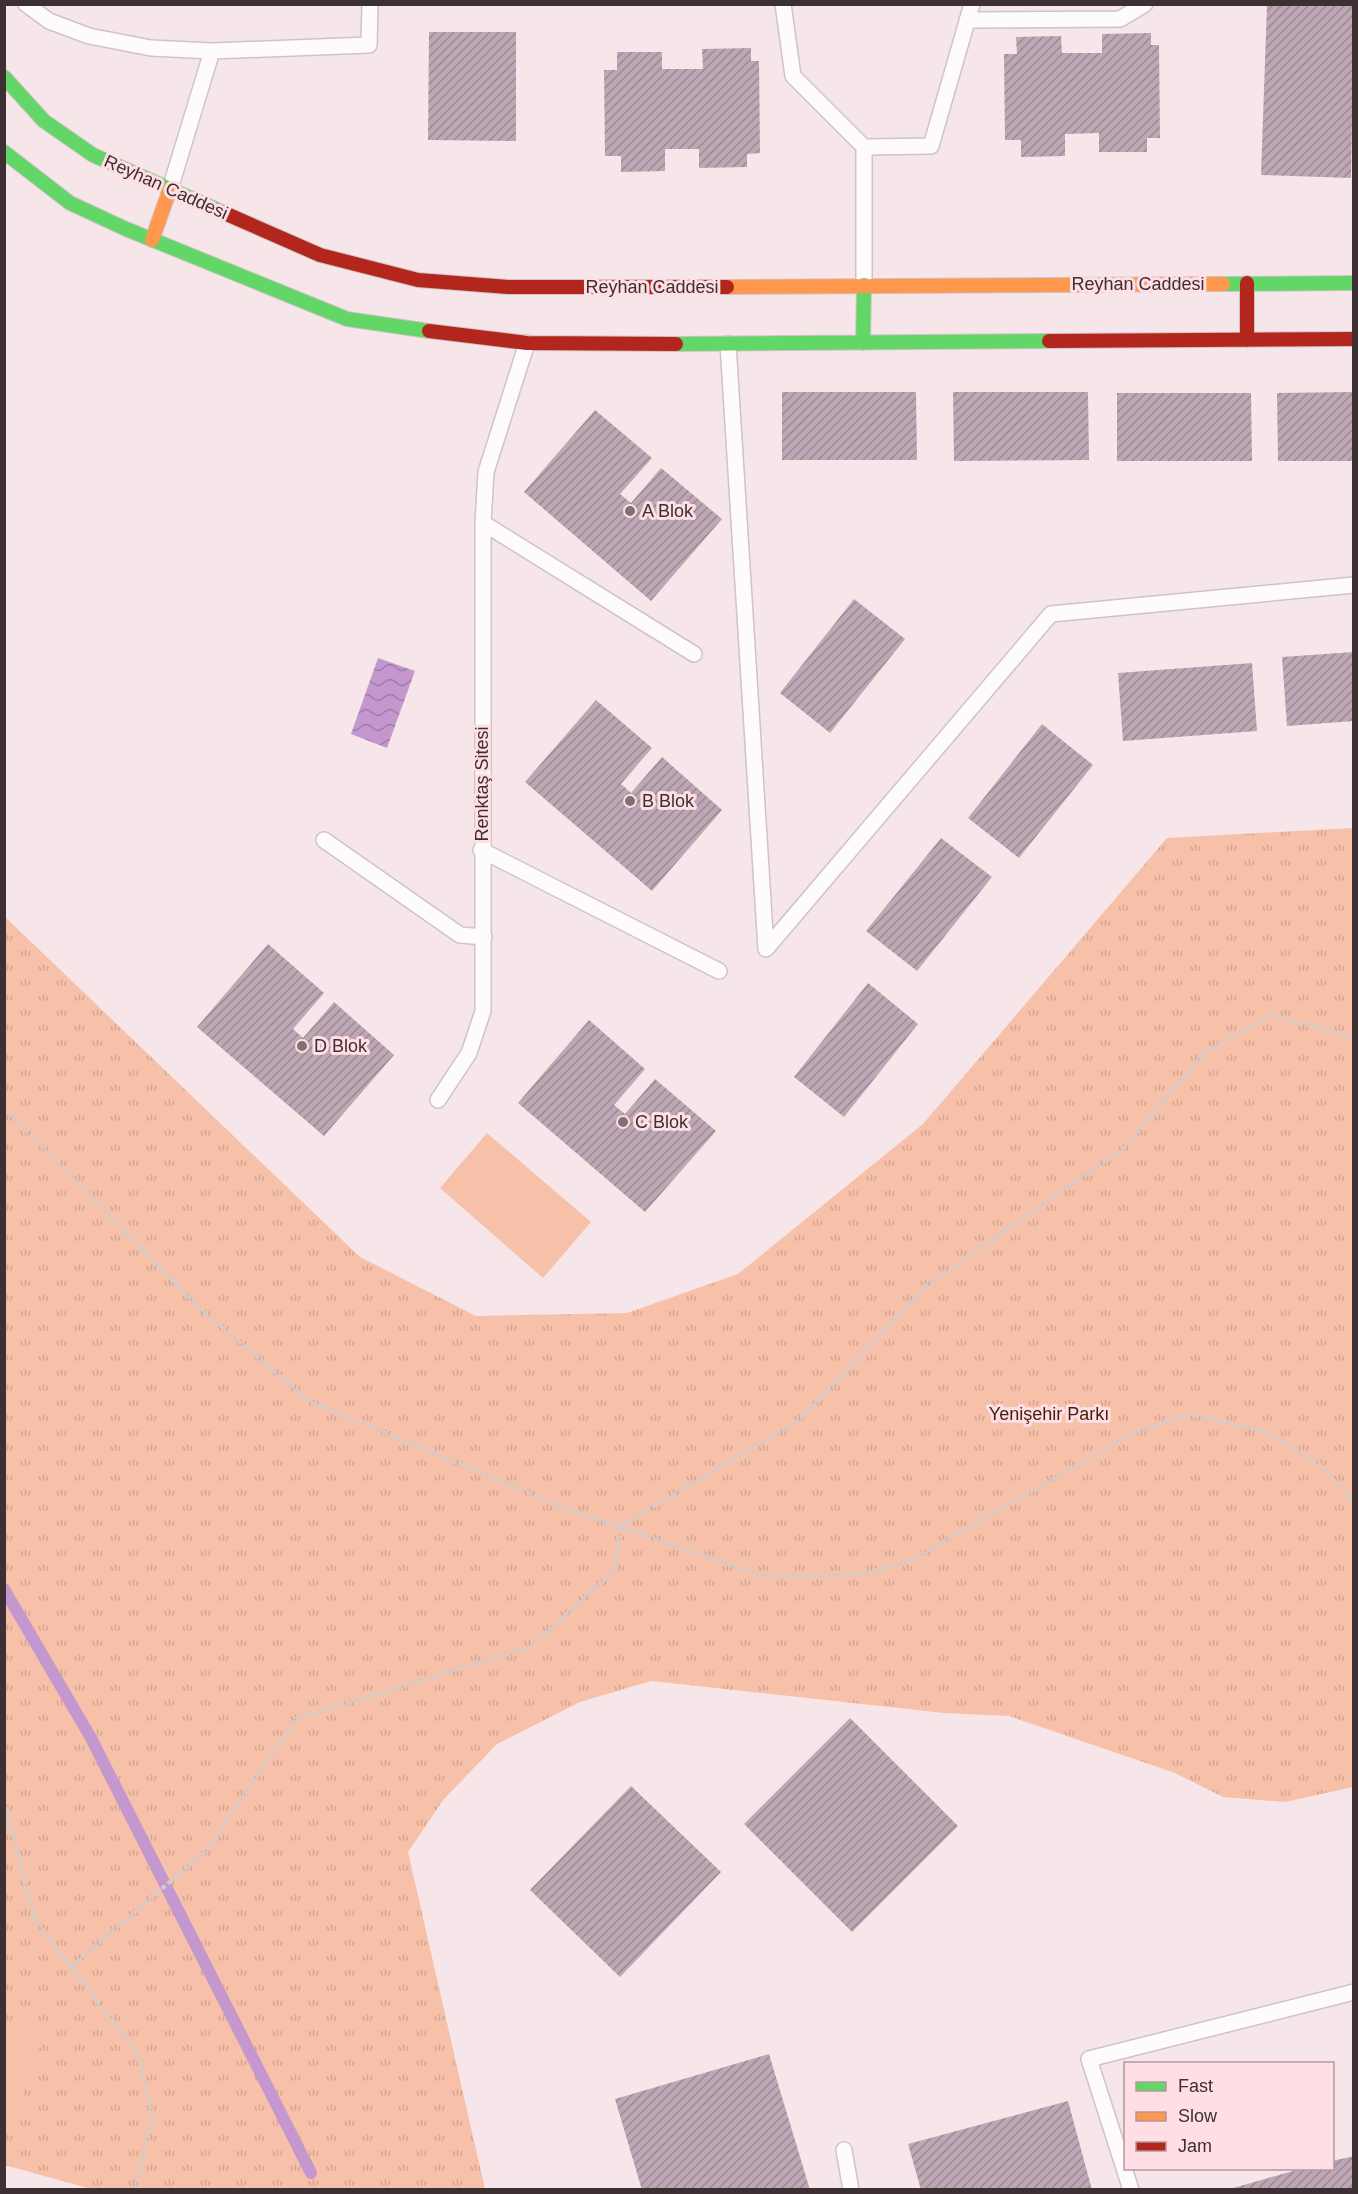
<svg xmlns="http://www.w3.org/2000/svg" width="1358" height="2194" font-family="Arial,sans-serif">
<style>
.grass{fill:url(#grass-tufts)}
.garden{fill:#f7c0a8}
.water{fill:url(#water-waves)}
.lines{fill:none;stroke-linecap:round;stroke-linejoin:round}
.stream{stroke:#c497ce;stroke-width:12}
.building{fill:url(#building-hatch)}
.lane-casing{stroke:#d0c3c5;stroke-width:18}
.fast-casing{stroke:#d0c3c5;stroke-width:16}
.slow-casing{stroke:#d0c3c5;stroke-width:16}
.jam-casing{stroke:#d0c3c5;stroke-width:16}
.path{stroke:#d2cbcc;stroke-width:4;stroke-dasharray:4.5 3;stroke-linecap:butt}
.lane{stroke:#fefbfc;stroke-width:15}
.fast{stroke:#63d668;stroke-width:14}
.slow{stroke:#ff974d;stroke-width:14}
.jam{stroke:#b3261e;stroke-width:14}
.poi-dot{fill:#7e7073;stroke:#ffdee5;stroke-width:2}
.labels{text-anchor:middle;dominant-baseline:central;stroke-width:6;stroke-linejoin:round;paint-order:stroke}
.street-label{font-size:18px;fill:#3d3033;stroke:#ffdee5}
.poi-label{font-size:18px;fill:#3d3033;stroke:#ffdee5;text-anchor:start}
.park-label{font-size:18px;fill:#431f0a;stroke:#ffdee5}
</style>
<defs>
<pattern id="grass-tufts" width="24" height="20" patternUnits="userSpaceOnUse" patternTransform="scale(1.5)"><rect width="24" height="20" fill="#f7c0a8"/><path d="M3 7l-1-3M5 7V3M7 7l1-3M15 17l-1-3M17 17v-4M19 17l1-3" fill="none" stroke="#d5a591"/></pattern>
<pattern id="water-waves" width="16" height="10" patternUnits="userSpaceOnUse" patternTransform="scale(1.5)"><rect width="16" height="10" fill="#c497ce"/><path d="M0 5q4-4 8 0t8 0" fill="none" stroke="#a07ca8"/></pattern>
<pattern id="building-hatch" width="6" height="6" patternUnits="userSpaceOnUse" patternTransform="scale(1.5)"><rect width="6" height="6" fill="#bea7b4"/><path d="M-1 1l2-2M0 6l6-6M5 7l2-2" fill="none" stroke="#9c8893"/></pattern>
</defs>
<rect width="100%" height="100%" fill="#f7e6e9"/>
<!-- grass -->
<path class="grass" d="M1353,828v959l-68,15 -62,-5 -48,-24 -166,-57 -65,-3 -293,-32 -71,21 -83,42 -53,55 -36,53 77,337h-394l-86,-24 -1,-1249 356,341 116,59 151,-3 111,-39 185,-150 244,-286z"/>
<!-- garden -->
<path class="garden" d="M487,1133l104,89 -48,56 -103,-90z
M5,2022l39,13 -28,79 -11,-4z"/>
<!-- water -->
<path class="water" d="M378,658l37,13 -28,77 -36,-14z"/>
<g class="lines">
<!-- stream -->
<path class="stream" d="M4,1589l87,149 220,435"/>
</g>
<!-- building -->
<path class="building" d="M1267,5h87l-3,173 -90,-3z
M429,32h87v109l-88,-1z
M1151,33v12h8l1,93h-13v14h-48v-19l-34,1v22l-44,1v-17h-16l-1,-86h13l-1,-17 45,-1 1,17h40v-19z
M751,48v13h8l1,92 -13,1v13l-48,1v-19h-34v22l-44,1v-16h-16l-1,-86h13v-18h45v17h41l-1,-20z
M782,392h134l1,68h-135z
M953,392h135l1,68 -135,1z
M1354,392v69h-76l-1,-68z
M1117,393h134l1,68h-135z
M595,410l57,48 -32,36 11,9 30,-35 61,51 -71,82 -127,-109z
M854,599l51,40 -75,94 -50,-40z
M1354,652v69l-67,5 -5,-69z
M1252,663l5,68 -134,10 -5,-68z
M596,700l56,48 -31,36 10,9 31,-36 60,53 -70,81 -127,-109z
M1042,724l51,41 -74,93 -51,-40z
M941,838l51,39 -75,94 -51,-40z
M268,944l56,49 -31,36 10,9 31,-36 60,53 -70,81 -127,-109z
M868,983l50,41 -74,93 -50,-40z
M589,1020l56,49 -31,36 11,9 30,-35 61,52 -71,81 -127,-109z
M850,1718l108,108 -106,106 -108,-108z
M631,1786l90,86 -101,105 -90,-87z
M769,2054l41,136h-168l-27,-91z
M1068,2101l24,89h-171l-13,-46z
M1354,2156v34h-128l78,-22h28v-7z"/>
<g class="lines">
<defs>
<path id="lane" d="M26,4l23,17 40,15 62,12 61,3 157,-6 1,-41
M783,4l10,72 71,71v138
M967,20l153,-1 25,-15
M864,147l67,-1 41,-142
M170,189l42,-138
M728,344l38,605 285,-335 303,-29
M483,523l211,131
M324,840l136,95 24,2
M481,850l238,121
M438,1100l31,-47 14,-42v-488l3,-51 41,-129
M844,2150l7,40
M1131,2190l-42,-131 265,-67"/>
<path id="fast" d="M4,77l40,44 49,34 129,57
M4,152l66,51 56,26 221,90 82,12
M1223,284l131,-1
M863,343l1,-58
M676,344l373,-3"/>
<path id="slow" d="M152,240l18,-51
M727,287l496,-3"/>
<path id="jam" d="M222,212l98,43 98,25 90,7h219
M1247,283v57
M429,331l98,12 149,1
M1049,341l305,-2"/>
</defs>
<!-- lane casing -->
<use href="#lane" class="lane-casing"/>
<!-- fast casing -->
<use href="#fast" class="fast-casing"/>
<!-- slow casing -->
<use href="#slow" class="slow-casing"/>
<!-- jam casing -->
<use href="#jam" class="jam-casing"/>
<!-- path -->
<path class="path" d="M4,1108l202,206 105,88 261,109 194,66 97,-3 48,-14 220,-126 58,-20 75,17 55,33 35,38
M4,1800l32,122 101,130 15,65 -16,73
M71,1967l136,-117 89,-131 234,-72 85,-77 4,-43 180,-107 127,-134 197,-138 82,-96 68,-37 81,23"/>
<!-- lane -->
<use href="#lane" class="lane"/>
<!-- fast -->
<use href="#fast" class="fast"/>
<!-- slow -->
<use href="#slow" class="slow"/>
<!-- jam -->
<use href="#jam" class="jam"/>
</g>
<!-- markers -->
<g class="poi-dot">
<circle cx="630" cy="511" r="6"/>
<circle cx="630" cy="801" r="6"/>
<circle cx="302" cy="1046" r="6"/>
<circle cx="623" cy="1122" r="6"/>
</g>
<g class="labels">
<!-- street labels -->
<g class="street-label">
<text transform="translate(166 187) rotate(24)">Reyhan Caddesi</text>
<text x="1138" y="284">Reyhan Caddesi</text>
<text x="652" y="287">Reyhan Caddesi</text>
<text transform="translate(482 784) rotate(-90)">Renktaş Sitesi</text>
</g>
<!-- poi labels -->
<g class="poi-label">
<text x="642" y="511">A Blok</text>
<text x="642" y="801">B Blok</text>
<text x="314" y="1046">D Blok</text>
<text x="635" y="1122">C Blok</text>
</g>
<!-- park labels -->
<g class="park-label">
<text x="1049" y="1414">Yenişehir Parkı</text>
</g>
</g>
<!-- border -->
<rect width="1358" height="2194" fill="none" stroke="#3d3033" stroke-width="12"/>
<!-- legend -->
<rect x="1124" y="2062" width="210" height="108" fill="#ffdee5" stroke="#b1989e" stroke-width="1.5"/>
<rect x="1136" y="2082" width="30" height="9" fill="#63d668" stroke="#b1989e" stroke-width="1.5"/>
<text x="1178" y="2092" font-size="18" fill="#3d3033">Fast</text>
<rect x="1136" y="2112" width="30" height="9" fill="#ff974d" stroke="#b1989e" stroke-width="1.5"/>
<text x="1178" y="2122" font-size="18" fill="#3d3033">Slow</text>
<rect x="1136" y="2142" width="30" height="9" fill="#b3261e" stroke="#b1989e" stroke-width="1.5"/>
<text x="1178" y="2152" font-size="18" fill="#3d3033">Jam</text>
</svg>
